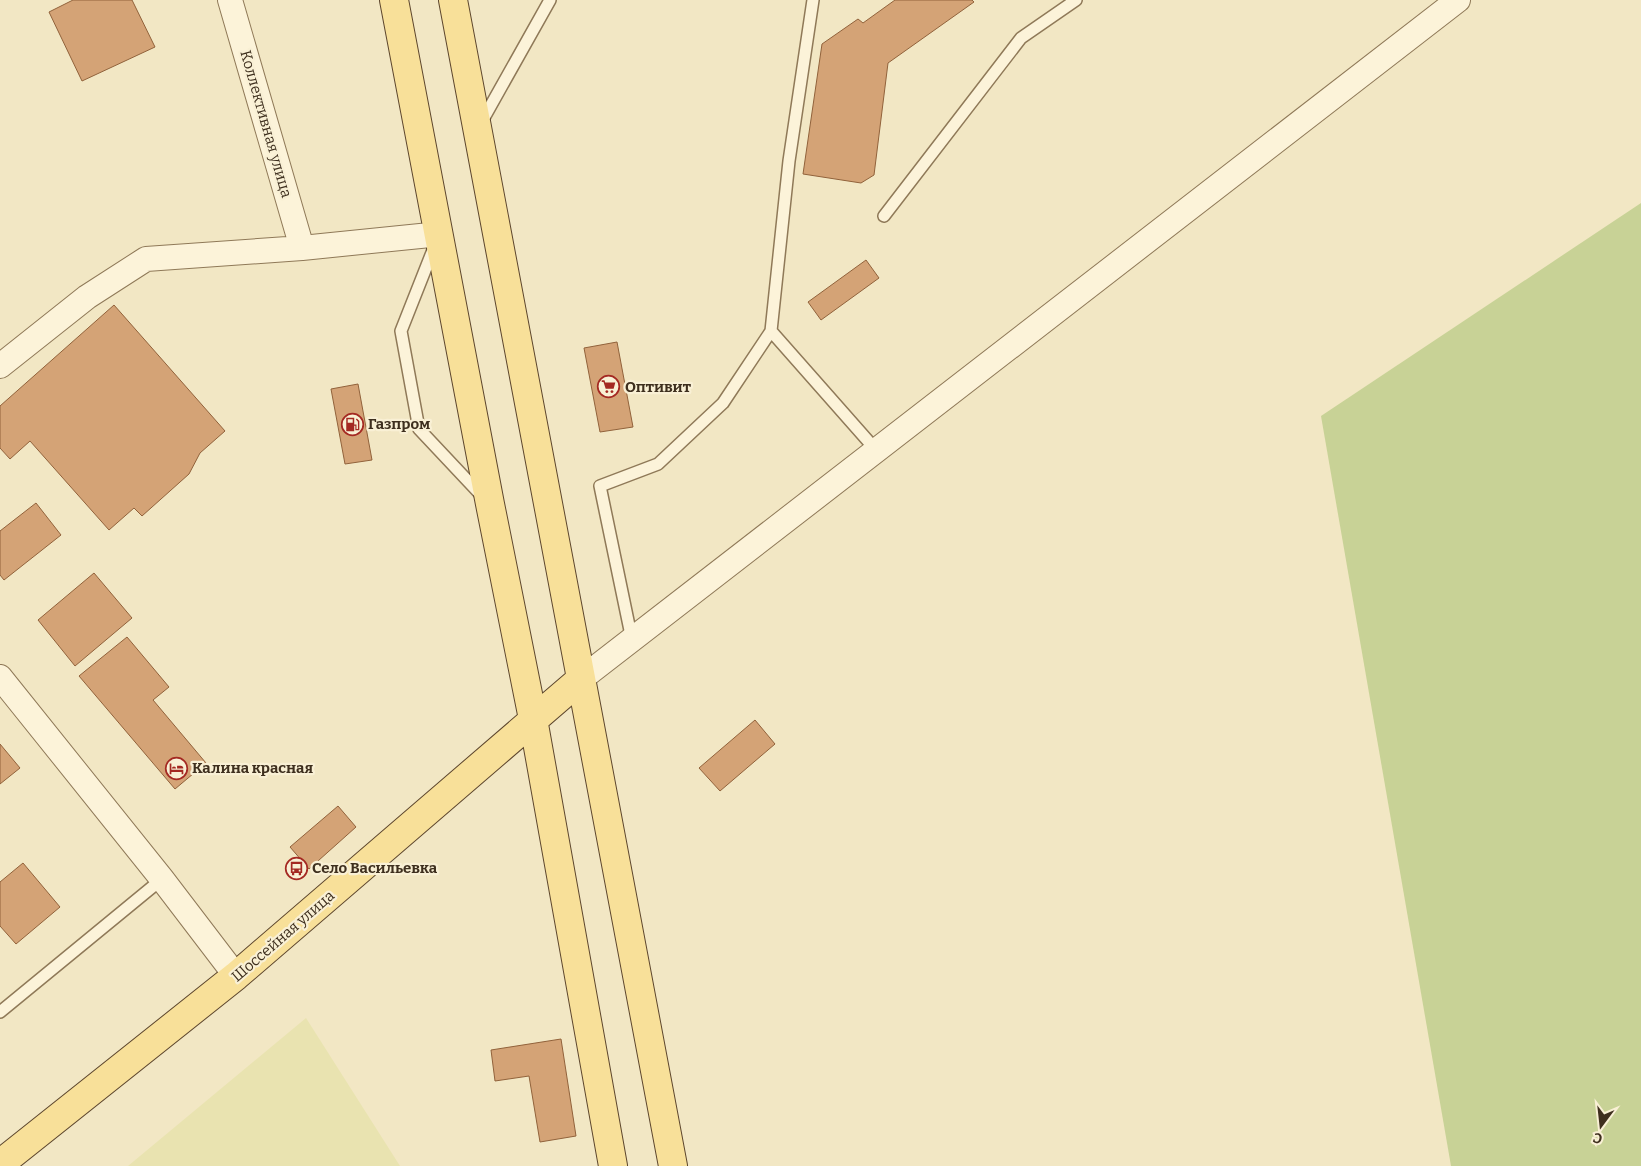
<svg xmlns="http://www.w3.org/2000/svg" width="1641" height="1166" font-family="Bitter,serif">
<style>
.farmland{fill:#e9e3b0}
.green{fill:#c8d296}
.building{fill:#d4a376;stroke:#91623b}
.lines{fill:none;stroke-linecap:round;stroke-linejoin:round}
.service-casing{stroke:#8f7958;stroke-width:14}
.minor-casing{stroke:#8f7958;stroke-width:26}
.primary-casing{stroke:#5d462d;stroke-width:30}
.service{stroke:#fcf3d9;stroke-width:11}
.minor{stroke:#fcf3d9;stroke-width:24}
.primary{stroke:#f8e099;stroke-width:28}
.labels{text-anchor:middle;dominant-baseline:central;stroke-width:4.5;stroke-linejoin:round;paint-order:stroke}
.street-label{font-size:15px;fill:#3e2f1e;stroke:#f9f0d5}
.poi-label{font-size:15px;font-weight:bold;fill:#3e2f1e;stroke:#f9f0d5;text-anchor:start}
</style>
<rect width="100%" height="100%" fill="#f2e7c4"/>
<!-- farmland -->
<path class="farmland" d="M306,1018l94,148h-272z"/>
<!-- green -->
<path class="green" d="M1641,203v963h-190l-130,-750z"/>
<!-- building -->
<path class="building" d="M73,0h59l23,47 -73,34 -33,-69z
M895,0h77l2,2 -86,61 -14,112 -13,8 -58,-9 19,-130 36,-25 5,4z
M866,260l13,18 -58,42 -13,-18z
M114,305l111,126 -25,22 -11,21 -47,42 -8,-8 -25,22 -79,-89 -20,18 -10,-11v-42z
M617,342l16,85 -33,5 -16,-84z
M358,384l14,76 -27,4 -14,-75z
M36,503l25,32 -57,45 -4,-5v-44z
M94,573l38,45 -57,48 -37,-46z
M127,637l42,50 -16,13 53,63 -31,26 -96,-113z
M755,720l20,24 -55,47 -21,-23z
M0,744l20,24 -20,16z
M338,806l18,21 -47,42 -19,-22z
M23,863l37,44 -44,37 -16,-18v-44z
M561,1039l15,97 -36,6 -11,-66 -34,5 -4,-31z"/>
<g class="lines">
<defs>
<path id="service" d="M481,123l69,-123
M884,216l137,-178 55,-38
M435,245l-34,86 18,98 63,67
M771,331l105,119
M632,640l-32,-154 58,-22 65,-61 48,-72 18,-170 24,-161
M0,1012l162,-133"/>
<path id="minor" d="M230,0l72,248
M0,366l87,-69 59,-38 156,-11 138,-14
M0,677l162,202 74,97
M581,679l877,-679"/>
<path id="primary" d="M394,0l96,504 43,215 80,447
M453,0l220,1166
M0,1164l236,-188 345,-297"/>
</defs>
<!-- service casing -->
<use href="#service" class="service-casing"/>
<!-- minor casing -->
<use href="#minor" class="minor-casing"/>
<!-- primary casing -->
<use href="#primary" class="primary-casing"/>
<!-- service -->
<use href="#service" class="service"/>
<!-- minor -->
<use href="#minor" class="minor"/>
<!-- primary -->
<use href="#primary" class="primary"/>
</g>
<!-- icons -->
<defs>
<symbol id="supermarket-ring" viewBox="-11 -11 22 22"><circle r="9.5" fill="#f9f0d5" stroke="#a42922" stroke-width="1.5"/><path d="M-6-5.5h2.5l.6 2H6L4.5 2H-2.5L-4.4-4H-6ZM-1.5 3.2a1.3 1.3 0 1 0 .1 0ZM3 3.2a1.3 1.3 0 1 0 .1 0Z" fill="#a42922"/></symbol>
<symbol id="fuel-ring" viewBox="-11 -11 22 22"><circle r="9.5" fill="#f9f0d5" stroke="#a42922" stroke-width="1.5"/><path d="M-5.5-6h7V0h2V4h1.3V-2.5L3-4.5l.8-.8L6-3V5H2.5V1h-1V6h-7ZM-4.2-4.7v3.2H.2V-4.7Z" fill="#a42922"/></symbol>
<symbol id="hotel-ring" viewBox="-11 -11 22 22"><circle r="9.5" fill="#f9f0d5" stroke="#a42922" stroke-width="1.5"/><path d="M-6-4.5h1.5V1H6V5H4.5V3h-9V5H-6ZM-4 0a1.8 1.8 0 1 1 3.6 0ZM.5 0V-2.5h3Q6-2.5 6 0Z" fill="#a42922"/></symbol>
<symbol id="bus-ring" viewBox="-11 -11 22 22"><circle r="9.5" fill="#f9f0d5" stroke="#a42922" stroke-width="1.5"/><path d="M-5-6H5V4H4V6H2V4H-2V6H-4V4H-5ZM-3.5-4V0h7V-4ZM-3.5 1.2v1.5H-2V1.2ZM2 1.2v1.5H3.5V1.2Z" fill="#a42922"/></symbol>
</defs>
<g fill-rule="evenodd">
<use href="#supermarket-ring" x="596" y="374" width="25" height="25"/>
<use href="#fuel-ring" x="340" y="412" width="25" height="25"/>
<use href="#hotel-ring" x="164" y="756" width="25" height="25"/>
<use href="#bus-ring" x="284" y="856" width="25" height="25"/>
</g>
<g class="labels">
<!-- street labels -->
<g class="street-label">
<text transform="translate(266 124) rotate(74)">Коллективная улица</text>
<text transform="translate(283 936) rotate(-41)">Шоссейная улица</text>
</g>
<!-- poi labels -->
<g class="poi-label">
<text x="625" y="387">Оптивит</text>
<text x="368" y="424">Газпром</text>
<text x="192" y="768">Калина красная</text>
<text x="312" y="868">Село Васильевка</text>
</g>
</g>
<!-- north arrow -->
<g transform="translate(1601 1126) rotate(195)" stroke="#f9f0d5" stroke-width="4" paint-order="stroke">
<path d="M0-4L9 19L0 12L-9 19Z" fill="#3e2f1e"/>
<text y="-8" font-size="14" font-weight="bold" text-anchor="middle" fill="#3e2f1e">С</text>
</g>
</svg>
